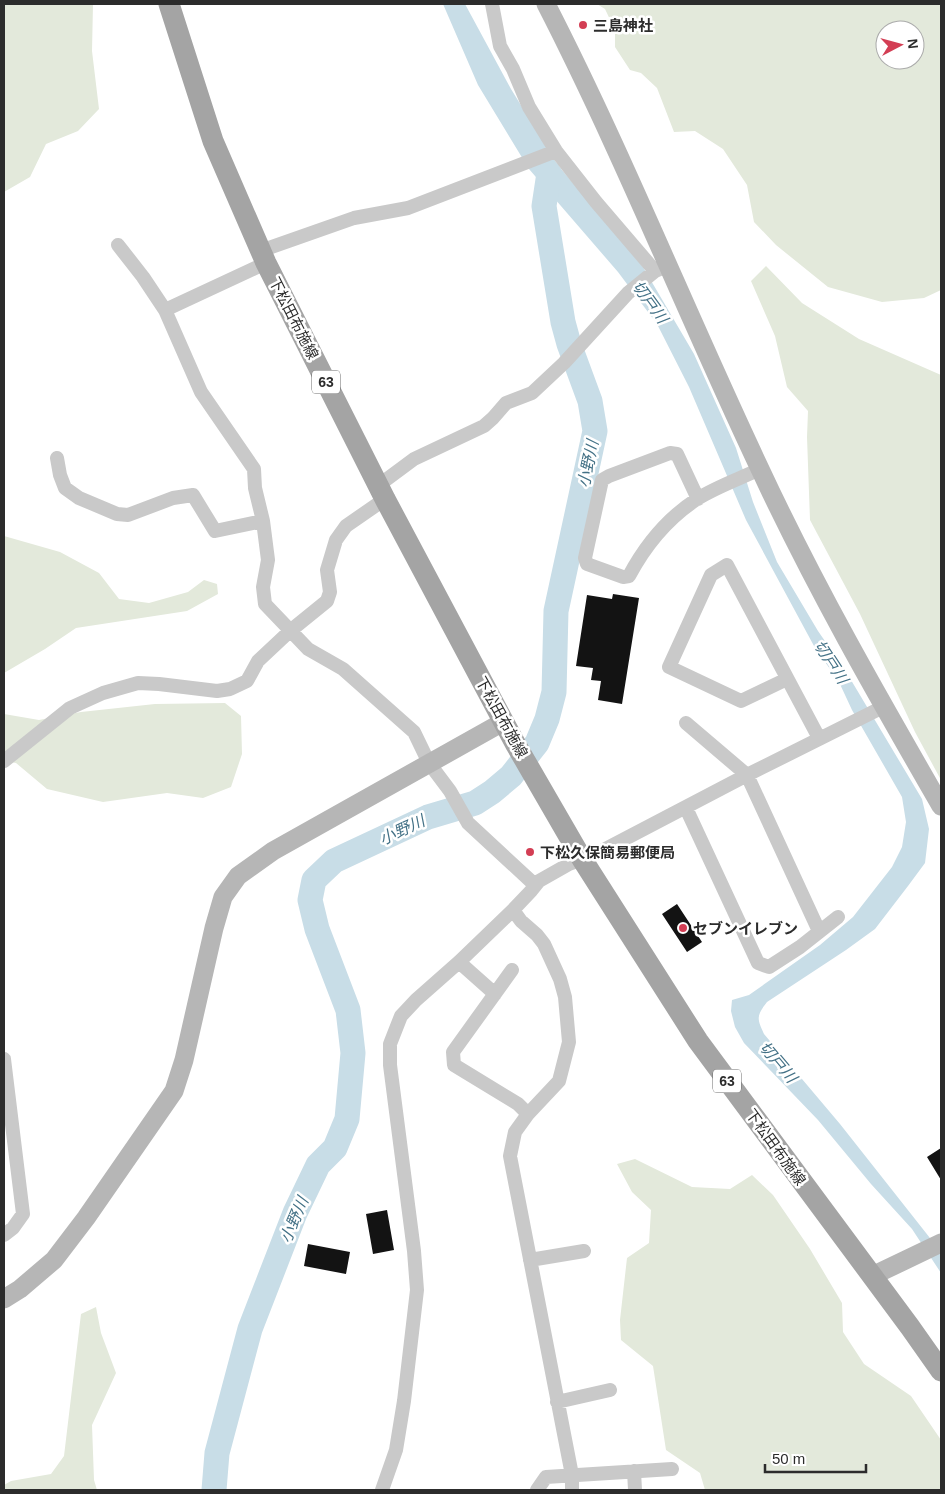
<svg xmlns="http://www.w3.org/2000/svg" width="945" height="1494" font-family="Helvetica,'Noto Sans JP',sans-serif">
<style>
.green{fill:#e3e9db;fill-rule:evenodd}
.water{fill:#c8dde7}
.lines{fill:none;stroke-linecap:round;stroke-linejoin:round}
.river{stroke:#c8dde7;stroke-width:25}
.building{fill:#131313}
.street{stroke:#c9c9c9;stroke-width:14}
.secondary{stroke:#b6b6b6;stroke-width:19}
.primary{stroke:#a4a4a4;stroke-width:21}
.poi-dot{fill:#d33e54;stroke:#fff;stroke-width:2}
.labels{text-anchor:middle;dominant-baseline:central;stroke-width:5;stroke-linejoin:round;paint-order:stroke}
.shield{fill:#fff;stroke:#6b6b6b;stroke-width:1}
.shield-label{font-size:14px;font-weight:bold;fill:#2c2c2c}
.poi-label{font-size:15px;font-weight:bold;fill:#2c2c2c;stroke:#fff;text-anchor:start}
.street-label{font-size:15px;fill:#2c2c2c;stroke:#fff}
.water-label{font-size:16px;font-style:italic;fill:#437186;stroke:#fff}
</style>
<rect width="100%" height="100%" fill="#fff"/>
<!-- green -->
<path class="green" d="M4,4h89l-1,47 7,58 -21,22 -32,13 -16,33 -26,15z
M597,4h344v286l-17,8 -42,4 -54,-15 -52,-42 -22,-23 -7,-37 -24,-36 -28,-18 -21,1 -17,-44 -16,-15 -11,-3 -15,-23v-17l-10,-21zM885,30h30v30h-30z
M766,266l36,37 57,36 82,36v405l-26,-48 -55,-118 -50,-94 -3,-83 1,-26 -21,-24 -12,-51 -24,-55z
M4,536l56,16 39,21 20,26 30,4 39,-11 16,-12 13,4 1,10 -31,17 -111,17 -31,21 -41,24z
M225,703l16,13 1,38 -11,33 -28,11 -36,-5 -64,9 -56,-13 -31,-26 -12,-2v-47l35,6 42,-8 74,-8z
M635,1159l57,28 38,2 22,-14 21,20 37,54 32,54 1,29 21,32 47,32 30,44v50h-236l-5,-17 -34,-23 -13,-84 -32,-26 -1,-20 7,-62 22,-15 2,-33 -19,-18 -15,-28z
M96,1307l5,26 15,40 -24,52 2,55 3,10h-93v-5l7,-4 40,-7 13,-18 17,-142z"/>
<!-- water -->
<path class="water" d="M443,4h22l46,85 46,75 86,103 51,87 42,94 17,54 24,60 41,69 27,39 77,129 7,30 -4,34 -17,23 -33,43 -29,21 -79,52c-11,14 -10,17 -3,32l76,90 101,128v21l-29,-44 -41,-45 -53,-64 -74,-77 -9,-16 -4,-16 1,-11 17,-5 71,-50 33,-28 39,-50 10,-20 4,-25 -4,-25 -50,-87 -13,-28 -25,-36 -68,-126 -57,-133 -32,-63 -39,-52 -89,-103 -51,-84z"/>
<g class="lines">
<!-- river -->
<path class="river" d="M214,1490l3,-37 33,-124 45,-116 23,-48 17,-17 12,-29 6,-66 -5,-43 -31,-81 -7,-29 4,-20 20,-19 94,-44 47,-14 17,-11 19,-16 26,-33 10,-24 7,-27 2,-81 39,-180 -5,-30 -21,-57 -6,-22 -19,-116 5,-33"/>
</g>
<!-- building -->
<path class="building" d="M613,594l26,4 -17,106 -24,-4 3,-19 -10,-1 2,-12 -17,-2 11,-71 25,4z
M677,904l25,38 -15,10 -25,-38z
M941,1148v32l-14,-23z
M387,1210l7,40 -21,4 -7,-40z
M308,1244l42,8 -4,22 -42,-8z"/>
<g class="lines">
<!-- street -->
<path class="street" d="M492,4l8,42 13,23 16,38 27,44 40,51 59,69
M118,245l25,32 22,33 36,82 53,77 1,19 8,33 5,39 -5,27 2,17 43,45 35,20 71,63 15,31 21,28 18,32 67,62
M260,251l94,-33 54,-10 148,-57
M165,310l101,-47
M57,458l3,17 5,13 14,10 38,16 11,1 45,-17 20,-3 22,36 48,-10
M379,485l35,-26 70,-33 9,-8 13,-15 26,-10 32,-30 64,-70 27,-22 14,-6
M698,499l-21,-45 -7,-1 -61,23 -7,4 -17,78 2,6 36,13 6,-1c16,-30 39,-58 68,-77 19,-12 42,-20 63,-30
M787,679l-46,22 -72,-34 42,-92 16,-10 92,173
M686,723l61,52 72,156
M4,761l66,-53 33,-15 35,-10 21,1 58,7 13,-2 17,-8 11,-20 32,-30 37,-30 3,-9 -3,-22 9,-30 10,-14 39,-27
M686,808l72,155 11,4 31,-20 38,-30
M513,910l8,11 16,14 7,9 16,35 5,18 4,45 -10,39 -31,33 -13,18 -5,24 62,319v15
M459,962l36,32
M512,970l-59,82 1,13 64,39 10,10
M4,1059l19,155 -10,14 -9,7
M530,1260l54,-9
M557,1402l53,-12
M634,1471l1,19
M382,1490l14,-40 8,-49 13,-111 -3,-39 -24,-186v-21l11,-28 15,-16 43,-38 54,-52 18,-19 8,-10 30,-17 27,-10 151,-79 136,-68
M537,1490l9,-13 126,-8"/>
<!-- secondary -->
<path class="secondary" d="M546,4c78,152 141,311 214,465 54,116 117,226 181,337
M872,1276l69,-33
M4,1299l16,-10 34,-29 32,-42 88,-127 10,-31 30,-132 9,-31 15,-21 35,-25 230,-129"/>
<!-- primary -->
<path class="primary" d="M169,4l44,137 53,122 119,236 131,246 66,114 116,182 212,286 31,44"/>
</g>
<!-- markers -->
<g class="poi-dot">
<circle cx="583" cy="25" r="5"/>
<circle cx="530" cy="852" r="5"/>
<circle cx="683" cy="928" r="5"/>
</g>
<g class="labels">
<!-- shield labels -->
<g class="shield">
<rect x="312" y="370.5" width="28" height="23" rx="4"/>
<rect x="713" y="1069.5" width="28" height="23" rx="4"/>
</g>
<g class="shield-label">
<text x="326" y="382">63</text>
<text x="727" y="1081">63</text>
</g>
<!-- poi labels -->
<g class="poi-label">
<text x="593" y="25">三島神社</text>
<text x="540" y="852">下松久保簡易郵便局</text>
<text x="693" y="928">セブンイレブン</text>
</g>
<!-- street labels -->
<g class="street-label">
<text transform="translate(294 318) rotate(63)">下松田布施線</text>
<text transform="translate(502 717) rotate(61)">下松田布施線</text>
<text transform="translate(776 1147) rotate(54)">下松田布施線</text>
</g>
<!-- water labels -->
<g class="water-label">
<text transform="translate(650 302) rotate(54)">切戸川</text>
<text transform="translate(588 464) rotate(-78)">小野川</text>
<text transform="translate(831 662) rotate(57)">切戸川</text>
<text transform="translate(402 830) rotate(-25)">小野川</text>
<text transform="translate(778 1062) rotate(50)">切戸川</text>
<text transform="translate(294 1220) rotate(-67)">小野川</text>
</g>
</g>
<!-- border -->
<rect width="945" height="1494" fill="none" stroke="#2c2c2c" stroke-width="10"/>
<!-- north arrow -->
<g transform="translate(900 45) rotate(84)"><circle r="24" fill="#ffffff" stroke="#ababab"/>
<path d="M0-4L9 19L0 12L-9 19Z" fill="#d33e54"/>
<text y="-8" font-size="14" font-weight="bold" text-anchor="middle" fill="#2c2c2c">N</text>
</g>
<!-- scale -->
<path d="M765 1464v8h101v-8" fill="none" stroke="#2c2c2c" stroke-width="2.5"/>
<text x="772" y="1464" font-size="15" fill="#2c2c2c" stroke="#ffffff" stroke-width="4" paint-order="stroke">50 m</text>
</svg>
